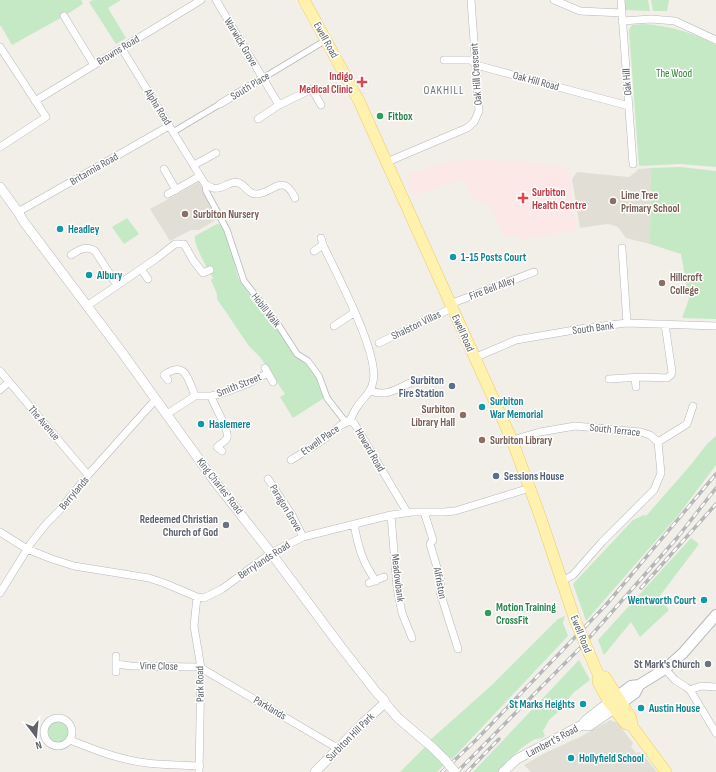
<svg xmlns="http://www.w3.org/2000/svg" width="716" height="772" font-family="'Sofia Sans Condensed',sans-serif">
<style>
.education{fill:#e1ded6}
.medical{fill:#fce8e6}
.green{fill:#c5e8c5}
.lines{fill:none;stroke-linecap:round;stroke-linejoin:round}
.pedestrian-casing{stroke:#b5b8bc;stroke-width:7}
.minor-casing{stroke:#b5b8bc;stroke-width:8}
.tertiary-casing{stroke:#b5b8bc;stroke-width:10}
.secondary-casing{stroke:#b6babf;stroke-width:12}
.primary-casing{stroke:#f2c960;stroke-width:12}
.pedestrian{stroke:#fff;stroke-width:5.5}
.minor{stroke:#fff;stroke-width:7}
.tertiary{stroke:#fff;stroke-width:9}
.secondary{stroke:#fff;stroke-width:10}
.primary{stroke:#fff2af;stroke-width:11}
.rail-casing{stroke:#b6b7b8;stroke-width:3.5}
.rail{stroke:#fff;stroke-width:2;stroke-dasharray:6;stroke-linecap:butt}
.tertiary-bridge-casing{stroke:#b5b8bc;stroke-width:10;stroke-linecap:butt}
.primary-bridge-casing{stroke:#f2c960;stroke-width:12;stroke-linecap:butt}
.tertiary-bridge{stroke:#fff;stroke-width:9}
.primary-bridge{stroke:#fff2af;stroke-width:11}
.health-dot{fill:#e0444e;stroke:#fff;stroke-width:1.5}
.leisure-dot{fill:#2e9e5b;stroke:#fff;stroke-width:1.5}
.education-dot{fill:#8d6e63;stroke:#fff;stroke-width:1.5}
.culture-dot{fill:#0f9aa8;stroke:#fff;stroke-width:1.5}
.service-dot{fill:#5c6f8a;stroke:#fff;stroke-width:1.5}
.worship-dot{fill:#6b7280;stroke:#fff;stroke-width:1.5}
.labels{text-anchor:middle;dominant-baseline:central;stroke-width:3;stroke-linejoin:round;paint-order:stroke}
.street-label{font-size:11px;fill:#5f6368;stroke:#fff}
.park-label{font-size:11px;fill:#348238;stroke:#fff}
.health-label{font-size:11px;font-weight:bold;fill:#be3a42;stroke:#fff;text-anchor:end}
.leisure-label{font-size:11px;font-weight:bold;fill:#27864d;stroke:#fff;text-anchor:start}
.education-label{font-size:11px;font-weight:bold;fill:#785e54;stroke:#fff;text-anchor:start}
.culture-label{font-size:11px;font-weight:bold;fill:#0d838f;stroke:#fff;text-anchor:start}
.service-label{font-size:11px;font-weight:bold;fill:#4e5e75;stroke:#fff;text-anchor:end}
.worship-label{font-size:11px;font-weight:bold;fill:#5b616d;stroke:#fff;text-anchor:end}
.neighbourhood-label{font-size:12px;letter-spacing:1px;fill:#70757a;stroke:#fff}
</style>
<rect width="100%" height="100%" fill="#f1efe8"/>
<!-- education -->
<path class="education" d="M651,168l-1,76 -24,-6 -8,-11 -6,-2 -5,-1 -27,4 -8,-49 5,-7 52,5 8,-6 1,-2z
M199,182l20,36 -20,12h-8l-21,11 -20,-32z
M610,720l8,3 15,20 -2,4 3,3 2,3 5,-1 16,20h-126l-7,-7 21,-12 35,-16z"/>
<!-- medical -->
<path class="medical" d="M468,159l71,4 30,5 7,62 -56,10 -3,-5 -13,3 -14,-35 -4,1 -7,-1 -4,-3 -8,-11 -3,-9 -2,-1 -50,17 -3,-9 1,-2 -3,-10 33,-11z"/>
<!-- green -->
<path class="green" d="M0,0h81l2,4 -19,12 -52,29 -11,-19h-1z
M93,0h28l-13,8 18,30 -10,6 -27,-42z
M625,0h23l2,11 -25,-1z
M651,0h18l-2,11h-14z
M645,24c25,2 49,9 71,21v122l-36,-3 -41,2 -10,-136 3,-5z
M680,167l36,4v148l-34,-1 7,-19 -8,-45 -31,-10 1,-76z
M127,218l12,16 -15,10 -12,-17z
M217,224l5,1 5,9 11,43 9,14 30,35 20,31 9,7 6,6 4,7 3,10 5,11 -31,20 -13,-21 5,-3 -25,-37 -11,-11 -32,-47v-5l-6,-14 2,-2c-5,-9 -20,-33 -18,-42z
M716,436v29l-37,49 -93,107 -13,-37 60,-64 11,-5 2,1 43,-49 18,-23z
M691,538l8,6 -40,53 10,13 -29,27 -9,-15 -27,33 -6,-15z
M565,616l-2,7 5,13 -116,123 -23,-18 63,-56 66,-66z
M579,660l11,20 -17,13 -15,19 -9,8 -6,11 2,5 -3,2 -7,1 -11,7 -17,15 -8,11h-26z
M48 732a11 11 0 1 1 22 0a11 11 0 1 1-22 0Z
M425,747l19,18 -7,7h-37z"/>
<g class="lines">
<defs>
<path id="pedestrian" d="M263,78l63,-38
M173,132l47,-28
M205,184l1,7 21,39 17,51 33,42 20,31 11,7 11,15 8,22 17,22 6,1"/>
<path id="minor" d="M216,0l63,105 33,-16 9,16
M554,0l26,11 42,2
M621,0l12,164
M64,16l30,49
M622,21l29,-2 24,2 41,19
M0,47l46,70 -46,30
M122,49l83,135c2,1 5,3 8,4 9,3 18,-9 26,-5 7,3 10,12 18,11 16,-1 26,-22 38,4
M444,60h27l5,5 153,41
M35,101l166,-101
M220,104l43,-26
M258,119l21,-14
M387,162l80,-34 7,-6 5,-11 -8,-111
M194,165l22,-12
M164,169l12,21
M168,194l32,-18
M18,212l151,-86
M321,238l2,7c13,28 57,109 50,137 -3,13 -9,14 -16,25 -3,4 -5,9 -7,14l4,2 53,89
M622,248l5,75
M314,251l9,-6
M71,255c8,-5 15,-10 24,-4l22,34
M141,269l7,10
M450,304l84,-32
M87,306l70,-48 18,-14h9l9,16 10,13 7,-3
M334,326l21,-14
M379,343l73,-35
M474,358l42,-18 70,-12 41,-5 89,3
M265,368l8,14
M0,371l88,104
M635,378l1,9
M609,379l33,-2 25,1 4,-3 1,-3 -7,-48
M168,380l-4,-5c22,-15 24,4 31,21
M0,390l9,-8
M371,391c15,6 25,-2 39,-8
M211,396c3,10 19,35 16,42 -2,4 -7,6 -10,9l5,4
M167,414l28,-18h16l9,-2 27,-10 21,-11
M512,440l28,-8 35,-6 66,6 9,3 8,7 3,31 -7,17 -52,52 -29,33 -11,6
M658,442l29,-18 6,-18
M291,460l32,-20 18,-15 9,-4
M268,479l24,36 11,22
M424,512l9,28 -3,4 11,37 -1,11 18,57
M391,515l6,73 5,25 10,25
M354,524c4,22 8,38 22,57
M0,532l27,17 25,10 22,7 75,12 15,5 33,14 7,1 18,-9 49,-36 32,-16 88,-22 21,-3h32l11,-1 75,-23
M369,583l15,-6
M0,593l31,-50 15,-19 13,-13 29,-36 68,-76
M197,597l-3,29 7,42 -2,104
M116,656v16
M116,664l15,2 66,1 4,1 131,77 6,4
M665,669l10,11 11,7 4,3 26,43
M690,690l11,-4 15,1
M44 732a14 14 0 1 1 28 0a14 14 0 1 1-28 0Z
M70,740c25,10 50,20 77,23 17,2 35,2 53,3"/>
<path id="tertiary" d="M0,187l18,25 6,10 97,129 95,132 55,70 70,94 36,46 7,7 1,3 13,15 34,29 13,13
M582,725l7,1 25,-17
M315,772l50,-51 20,-18
M503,772l14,-13 65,-34 4,-5 23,-18"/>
<path id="secondary" d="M611,701l20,-15 8,-1 26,-16 18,-16 33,-38
M616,707l19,-14 4,-8"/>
<path id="primary" d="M304,0l55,101 153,339 28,76 35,104
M593,662l6,14 -1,6 11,20 16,21 7,3
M599,676l6,1 26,41 1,8 34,46"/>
</defs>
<!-- pedestrian casing -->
<use href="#pedestrian" class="pedestrian-casing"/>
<!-- minor casing -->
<use href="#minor" class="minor-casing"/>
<!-- tertiary casing -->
<use href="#tertiary" class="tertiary-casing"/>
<!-- secondary casing -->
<use href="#secondary" class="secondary-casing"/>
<!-- primary casing -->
<use href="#primary" class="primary-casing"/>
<!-- pedestrian -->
<use href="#pedestrian" class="pedestrian"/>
<!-- minor -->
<use href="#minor" class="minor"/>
<!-- tertiary -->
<use href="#tertiary" class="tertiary"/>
<!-- secondary -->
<use href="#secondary" class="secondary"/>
<!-- primary -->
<use href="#primary" class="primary"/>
<defs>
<path id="rail" d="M641,588l75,-84
M442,772l34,-32 130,-135 110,-131
M457,772l124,-125 96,-109 39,-50
M467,772l32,-33"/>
</defs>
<!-- rail casing -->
<use href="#rail" class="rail-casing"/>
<!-- rail -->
<use href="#rail" class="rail"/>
<defs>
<path id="tertiary-bridge" d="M445,760l10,12"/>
<path id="primary-bridge" d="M575,620l18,42"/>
</defs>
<!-- tertiary-bridge casing -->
<use href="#tertiary-bridge" class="tertiary-bridge-casing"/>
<!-- primary-bridge casing -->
<use href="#primary-bridge" class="primary-bridge-casing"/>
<!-- tertiary-bridge -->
<use href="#tertiary-bridge" class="tertiary-bridge"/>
<!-- primary-bridge -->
<use href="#primary-bridge" class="primary-bridge"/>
</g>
<!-- markers -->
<g class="health-dot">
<path d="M360 76h4v4h4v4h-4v4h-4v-4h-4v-4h4z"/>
<path d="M521 192h4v4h4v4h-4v4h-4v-4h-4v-4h4z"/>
</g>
<g class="leisure-dot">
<circle cx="380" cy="116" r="4"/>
<circle cx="488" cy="613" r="4"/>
</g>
<g class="education-dot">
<circle cx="613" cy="201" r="4"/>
<circle cx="185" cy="214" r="4"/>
<circle cx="662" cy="283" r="4"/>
<circle cx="463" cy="415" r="4"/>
<circle cx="482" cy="440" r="4"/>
</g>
<g class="culture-dot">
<circle cx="60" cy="229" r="4"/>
<circle cx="453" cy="257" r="4"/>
<circle cx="89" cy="275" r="4"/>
<circle cx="482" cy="407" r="4"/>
<circle cx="201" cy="424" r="4"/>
<circle cx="704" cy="600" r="4"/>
<circle cx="583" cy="704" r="4"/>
<circle cx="641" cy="708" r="4"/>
<circle cx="571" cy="758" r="4"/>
</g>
<g class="service-dot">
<circle cx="452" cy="386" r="4"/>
<circle cx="496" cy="476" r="4"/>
</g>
<g class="worship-dot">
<circle cx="226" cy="525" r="4"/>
<circle cx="708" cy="664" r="4"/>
</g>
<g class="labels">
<!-- street labels -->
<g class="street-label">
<text transform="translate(326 40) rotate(61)">Ewell Road</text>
<text transform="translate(241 42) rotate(59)">Warwick Grove</text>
<text transform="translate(118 50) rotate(-31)">Browns Road</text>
<text transform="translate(476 74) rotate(-94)">Oak Hill Crescent</text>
<text transform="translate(536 81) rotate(15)">Oak Hill Road</text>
<text transform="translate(627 82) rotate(-94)">Oak Hill</text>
<text transform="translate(250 86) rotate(-31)">South Place</text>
<text transform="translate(158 107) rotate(58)">Alpha Road</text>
<text transform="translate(94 169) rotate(-30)">Britannia Road</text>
<text transform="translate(492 288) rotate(-21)">Fire Bell Alley</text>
<text transform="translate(266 310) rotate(52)">Hobill Walk</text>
<text transform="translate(416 325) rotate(-26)">Shalston Villas</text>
<text transform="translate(593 328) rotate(-7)">South Bank</text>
<text transform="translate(463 333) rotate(66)">Ewell Road</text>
<text transform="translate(239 385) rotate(-22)">Smith Street</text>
<text transform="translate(44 423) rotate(49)">The Avenue</text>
<text transform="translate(615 430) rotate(6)">South Terrace</text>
<text transform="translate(320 440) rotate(-35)">Etwell Place</text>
<text transform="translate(370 450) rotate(60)">Howard Road</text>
<text transform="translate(220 486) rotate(52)">King Charles' Road</text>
<text transform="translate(74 493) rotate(-50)">Berrylands</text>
<text transform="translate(286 508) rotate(59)">Paragon Grove</text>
<text transform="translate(264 560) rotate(-33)">Berrylands Road</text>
<text transform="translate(398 578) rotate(83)">Meadowbank</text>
<text transform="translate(440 583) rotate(79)">Alfriston</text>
<text transform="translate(581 634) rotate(68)">Ewell Road</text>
<text transform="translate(159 666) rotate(1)">Vine Close</text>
<text transform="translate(200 684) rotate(-91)">Park Road</text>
<text transform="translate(270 708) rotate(30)">Parklands</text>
<text transform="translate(350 737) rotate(-45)">Surbiton Hill Park</text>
<text transform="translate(552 741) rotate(-28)">Lambert's Road</text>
</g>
<!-- park labels -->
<g class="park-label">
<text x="674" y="73">The Wood</text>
</g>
<!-- health labels -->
<g class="health-label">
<text x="353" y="76">Indigo<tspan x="353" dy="13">Medical Clinic</tspan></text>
<text x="532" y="192" text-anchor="start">Surbiton<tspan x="532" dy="13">Health Centre</tspan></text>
</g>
<!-- leisure labels -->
<g class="leisure-label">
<text x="388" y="116">Fitbox</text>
<text x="496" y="607">Motion Training<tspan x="496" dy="13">CrossFit</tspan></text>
</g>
<!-- education labels -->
<g class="education-label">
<text x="621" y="195">Lime Tree<tspan x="621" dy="13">Primary School</tspan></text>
<text x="193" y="214">Surbiton Nursery</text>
<text x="670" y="277">Hillcroft<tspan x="670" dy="13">College</tspan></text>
<text x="455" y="409" text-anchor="end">Surbiton<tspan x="455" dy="13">Library Hall</tspan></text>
<text x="490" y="440">Surbiton Library</text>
</g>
<!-- culture labels -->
<g class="culture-label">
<text x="68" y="229">Headley</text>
<text x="461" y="257">1-15 Posts Court</text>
<text x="97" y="275">Albury</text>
<text x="490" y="401">Surbiton<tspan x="490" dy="13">War Memorial</tspan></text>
<text x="209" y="424">Haslemere</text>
<text x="696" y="600" text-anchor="end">Wentworth Court</text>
<text x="575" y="704" text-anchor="end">St Marks Heights</text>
<text x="649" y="708">Austin House</text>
<text x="579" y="758">Hollyfield School</text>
</g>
<!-- service labels -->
<g class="service-label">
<text x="444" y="380">Surbiton<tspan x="444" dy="13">Fire Station</tspan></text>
<text x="504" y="476" text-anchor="start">Sessions House</text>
</g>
<!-- worship labels -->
<g class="worship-label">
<text x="218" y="519">Redeemed Christian<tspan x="218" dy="13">Church of God</tspan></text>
<text x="700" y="664">St Mark's Church</text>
</g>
<!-- neighbourhood labels -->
<g class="neighbourhood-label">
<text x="444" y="90">OAKHILL</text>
</g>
</g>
<!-- north arrow -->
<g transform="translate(36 736) rotate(164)" stroke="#ffffff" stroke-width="3" paint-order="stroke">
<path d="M0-3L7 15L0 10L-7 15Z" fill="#5f6368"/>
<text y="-6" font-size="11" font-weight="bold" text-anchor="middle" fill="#5f6368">N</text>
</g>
</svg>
